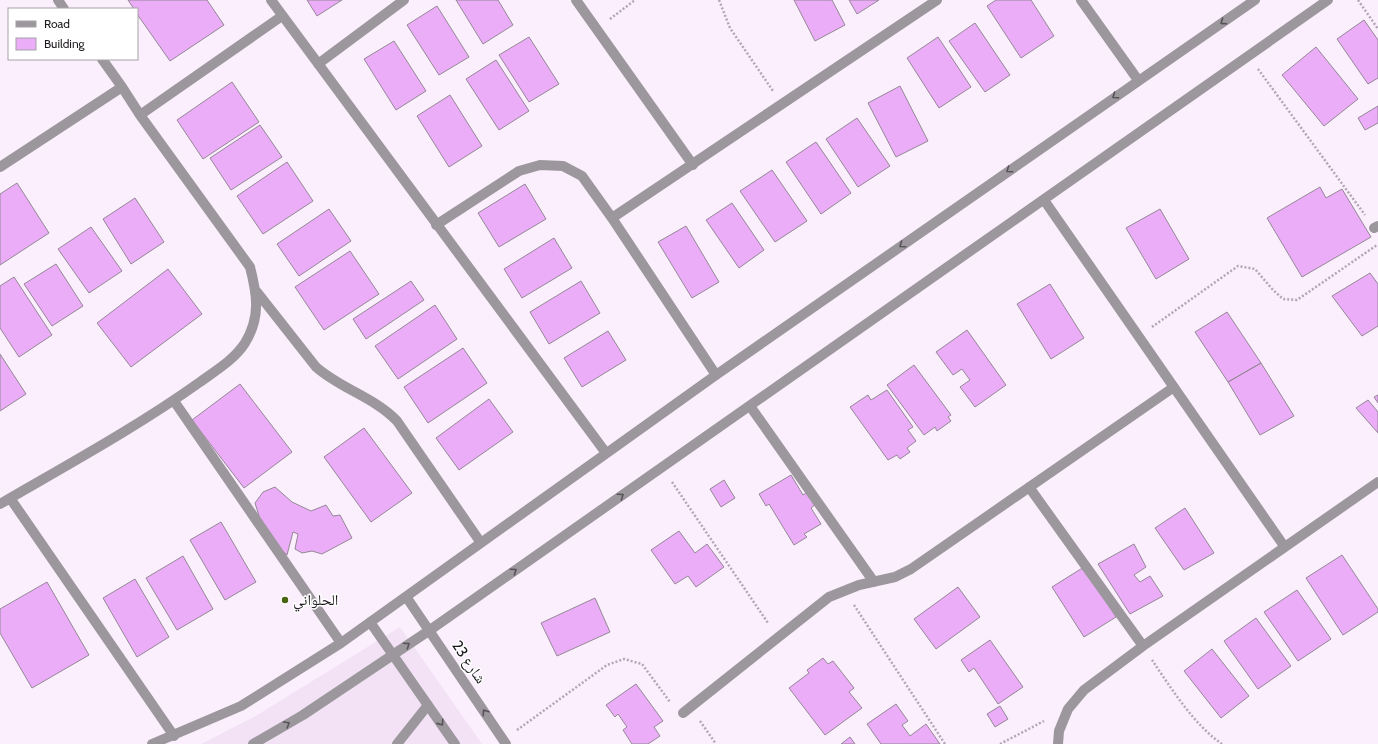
<svg xmlns="http://www.w3.org/2000/svg" width="1378" height="744" font-family="Cabin,'Noto Naskh Arabic',sans-serif">
<style>
.built{fill:#f3e1f6}
.building{fill:#ebadf7;stroke:#948896}
.lines{fill:none;stroke-linecap:round;stroke-linejoin:round}
.path{stroke:#b1a7b3;stroke-width:2.5;stroke-dasharray:2 2;stroke-linecap:butt}
.minor{stroke:#9c979d;stroke-width:10}
.oneway{stroke:#575258}
.poi-dot{fill:#4a6313;stroke:#fff;stroke-width:1.5}
.labels{text-anchor:middle;dominant-baseline:central;stroke-width:3;stroke-linejoin:round;paint-order:stroke}
.poi-label{font-size:15px;fill:#1e1a1f;stroke:#fff;text-anchor:start}
.street-label{font-size:15px;fill:#1e1a1f;stroke:#fff}
</style>
<rect width="100%" height="100%" fill="#fbeefd"/>
<!-- built -->
<path class="built" d="M400,627l82,117h-281l53,-27z"/>
<!-- building -->
<path class="building" d="M128,0h79l17,25 -54,36 -33,-47v-5h-3z
M307,0h35l-25,16z
M456,0h42l15,25 -30,19z
M794,0h38l13,25 -30,16z
M849,0h30l-22,14z
M996,0h35l23,36 -33,22 -34,-52z
M437,6l32,51 -30,18 -32,-50z
M1364,20l14,20v38l-10,6 -31,-45z
M975,23l35,52 -25,17 -36,-51z
M529,37l30,47 -30,18 -30,-47z
M938,37l33,50 -32,21 -32,-50z
M394,41l32,50 -30,19 -32,-51z
M1316,47l42,52 -34,27 -42,-51z
M496,60l33,51 -30,19 -33,-51z
M232,82l27,40 -56,37 -26,-39z
M900,86l28,55 -32,16 -28,-54z
M450,95l32,51 -33,21 -32,-51z
M1378,106v17l-13,7 -7,-12z
M857,118l33,48 -32,21 -32,-48z
M260,125l22,32 -51,33 -21,-32z
M816,142l35,51 -30,21 -35,-52z
M287,162l26,39 -50,33 -26,-38z
M772,170l35,51 -32,21 -35,-51z
M17,183l32,50 -49,32v-71z
M525,184l21,35 -47,28 -21,-34z
M1320,187l6,11 16,-9 29,48 -69,40 -35,-59z
M135,198l29,44 -33,22 -28,-45z
M732,203l32,47 -25,18 -33,-48z
M329,209l22,32 -52,35 -22,-32z
M1160,209l29,50 -33,20 -30,-51z
M686,226l33,56 -27,16 -34,-56z
M91,227l31,44 -33,22 -31,-44z
M554,238l18,30 -50,30 -18,-29z
M350,251l29,43 -55,36 -29,-43z
M56,264l27,42 -31,20 -28,-42z
M168,269l34,45 -71,53 -34,-44z
M1370,273l8,11v42l-16,10 -30,-40z
M14,277l38,58 -33,22 -19,-29v-42z
M411,281l13,19 -58,39 -13,-20z
M581,281l19,32 -51,31 -19,-32z
M1050,284l34,54 -33,21 -34,-55z
M435,305l22,34 -59,40 -23,-33z
M1227,312l34,51 -33,19 -33,-50z
M967,330l39,55 -31,22 -15,-20 10,-7 -8,-11 -9,6 -17,-23z
M608,331l18,29 -44,27 -18,-29z
M463,348l24,35 -59,40 -24,-36z
M0,354l26,40 -26,17z
M1261,363l33,53 -34,19 -32,-53z
M914,365l37,50 -3,2 3,4 -14,10 -2,-4 -11,8 -37,-50z
M240,384l52,68 -48,36 -52,-68z
M887,390l26,37 -5,3 8,11 -9,7 3,4 -10,7 -3,-4 -9,5 -38,-53 18,-12 3,5z
M1378,395v8l-4,-6z
M489,399l24,33 -54,38 -23,-32z
M1368,400l10,12v21l-22,-25z
M364,428l48,65 -41,29 -47,-65z
M791,475l12,20 6,-4 7,13 -5,4 10,16 -17,10 3,3 -13,8 -25,-41 -3,2 -7,-12z
M724,480l11,18 -14,9 -11,-18z
M275,487l17,15 19,9 15,-6 7,11 7,-1 12,23 -30,16 -10,-3 -10,2 -7,-4 3,-15 -5,-2 -6,23 -15,-14 -12,-22 -5,-16 8,-11z
M1185,508l29,45 -30,17 -29,-42z
M221,522l35,60 -31,18 -35,-60z
M679,531l16,22 12,-9 17,23 -28,20 -8,-11 -13,8 -24,-34z
M1134,544l12,23 -12,8 6,7 10,-6 13,20 -33,18 -32,-50z
M1342,555l36,54v3l-35,23 -37,-57z
M183,556l30,53 -36,21 -31,-52z
M1084,567l32,50 -32,20 -32,-50z
M135,579l34,58 -32,20 -34,-59z
M47,582l42,73 -57,33 -32,-55v-24z
M958,587l22,30 -44,32 -22,-30z
M1297,590l34,49 -33,22 -34,-49z
M595,598l15,34 -53,24 -16,-33z
M1256,618l35,48 -33,23 -34,-48z
M990,640l33,47 -25,17 -24,-36 -5,4 -8,-12z
M1212,649l37,47 -28,22 -37,-47z
M823,658l5,6 5,-3 21,27 -5,4 13,16 -37,27 -36,-47 20,-15 -2,-3z
M636,684l27,37 -9,6 6,9 -12,8h-16l-9,-14 4,-3 -9,-13 -3,3 -9,-12z
M896,704l12,17 -6,4 8,11 16,-12 14,20h-59l-14,-20z
M1000,706l8,13 -13,8 -8,-13z
M850,737l5,7h-14z"/>
<g class="lines">
<!-- path -->
<path class="path" d="M719,0l11,28 43,63
M1358,0l20,29
M610,19l25,-19
M1258,69l107,146
M1152,327l86,-61 17,3 18,21 10,9 14,1 80,-55
M672,482l96,141
M854,605l91,139
M1152,660c19,28 42,65 70,84
M700,721l16,23
M517,730l90,-65 17,-6 18,5 28,38
M1000,744l44,-23"/>
<!-- minor -->
<path class="minor" d="M58,0l6,9
M271,0l335,453
M576,0l117,165
M1081,0l57,80
M318,64l86,-64
M140,115l142,-99
M0,167l122,-80
M1044,200l240,346
M612,218l325,-218
M436,225l83,-54 21,-6 23,1 19,10 30,42 104,157
M1374,228l4,-2
M257,292l59,75c25,22 58,30 81,54l84,122
M174,401l167,242
M750,406l124,176
M1029,487l114,159
M10,498l164,238
M0,504c67,-39 137,-77 200,-122 15,-11 34,-22 45,-39 16,-26 12,-49 5,-76l-110,-152 -18,-28 -20,-28
M407,598l99,146
M370,622l85,122
M683,713l146,-116 30,-12 36,-8 16,-8 263,-182
M152,744l89,-38 100,-63 375,-268 539,-375
M253,744l50,-29 127,-85 898,-630
M397,744l31,-39
M1058,744l1,-13 9,-22 16,-19 59,-44 235,-164"/>
</g>
<!-- one-way arrows -->
<defs><path id="oneway-chevron" d="M-2-3.5L2.5 0L-2 3.5" fill="none" stroke-width="1.6" stroke-linecap="round" stroke-linejoin="round"/></defs>
<g class="oneway">
<use href="#oneway-chevron" transform="translate(1223 22) rotate(146)"/>
<use href="#oneway-chevron" transform="translate(1115 96) rotate(145)"/>
<use href="#oneway-chevron" transform="translate(1009 170) rotate(145)"/>
<use href="#oneway-chevron" transform="translate(902 245) rotate(145)"/>
<use href="#oneway-chevron" transform="translate(621 496) rotate(-35)"/>
<use href="#oneway-chevron" transform="translate(514 571) rotate(-35)"/>
<use href="#oneway-chevron" transform="translate(407 645) rotate(-34)"/>
<use href="#oneway-chevron" transform="translate(485 712) rotate(-124)"/>
<use href="#oneway-chevron" transform="translate(441 723) rotate(55)"/>
<use href="#oneway-chevron" transform="translate(287 724) rotate(-31)"/>
</g>
<!-- markers -->
<circle class="poi-dot" cx="285" cy="600" r="4"/>
<g class="labels">
<!-- poi labels -->
<g class="poi-label">
<text x="293" y="600">الحلواني</text>
</g>
<!-- street labels -->
<g class="street-label">
<text transform="translate(469 662) rotate(56)">شارع 23</text>
</g>
</g>
<!-- legend -->
<rect x="8" y="8" width="130" height="52" fill="#ffffff" stroke="#a5a3a5"/>
<rect x="16" y="21" width="20" height="6" fill="#9c979d" stroke="#a5a3a5"/>
<text x="44" y="28" font-size="12" fill="#1e1a1f">Road</text>
<rect x="16" y="38" width="20" height="12" fill="#ebadf7" stroke="#a5a3a5"/>
<text x="44" y="48" font-size="12" fill="#1e1a1f">Building</text>
</svg>
